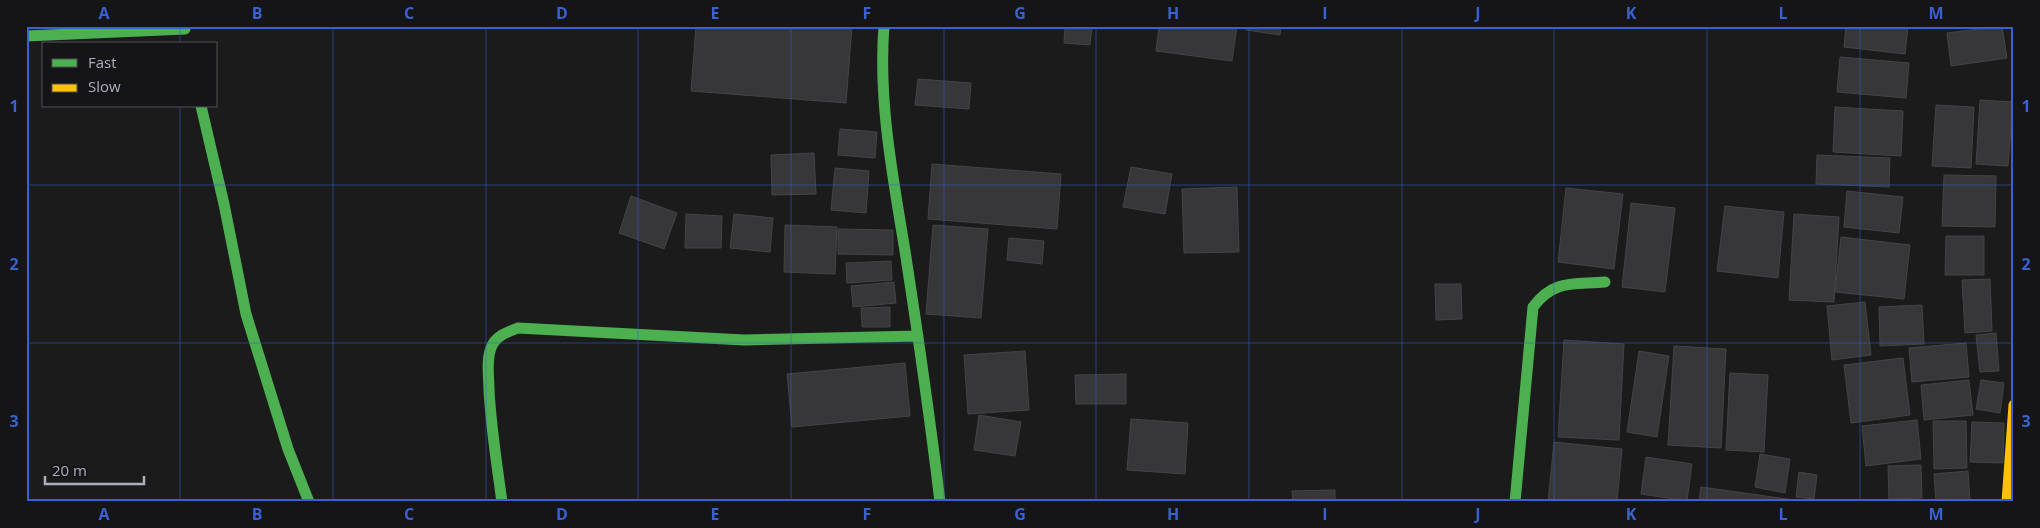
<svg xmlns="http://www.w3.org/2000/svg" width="2040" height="528" font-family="'Open Sans',sans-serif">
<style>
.building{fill:#373739;stroke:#434447}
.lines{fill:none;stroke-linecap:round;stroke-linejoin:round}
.fast{stroke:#4caf50;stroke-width:11}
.slow{stroke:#ffc107;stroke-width:11}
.grid{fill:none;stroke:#3961d2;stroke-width:1;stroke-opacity:0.55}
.neatline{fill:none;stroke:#3961d2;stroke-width:2}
.grid-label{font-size:16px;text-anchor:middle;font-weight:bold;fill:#3961d2}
</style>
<rect width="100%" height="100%" fill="#1b1b1b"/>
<!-- building -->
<path class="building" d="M696,26h156l-6,77 -155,-12z
M1065,26h27l-2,19 -26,-2z
M1159,26h78l-5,35 -76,-10z
M1246,26h35l-1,9 -34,-5z
M1846,26h62l-3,28 -61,-7z
M2002,26l5,32 -56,8 -4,-33z
M1840,57l69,6 -3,35 -69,-6z
M918,79l53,4 -2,26 -54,-4z
M1980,100l33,2 -5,64 -32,-2z
M1936,105l38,2 -3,61 -39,-2z
M1835,107l68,4 -2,45 -68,-4z
M840,129l37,3 -2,26 -37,-3z
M814,153l2,41 -44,1 -1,-40z
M1817,155l73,3 -1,29 -73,-3z
M932,164l129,10 -4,55 -129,-10z
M1131,167l41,7 -7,40 -42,-7z
M835,168l34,3 -3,42 -35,-3z
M1944,175l52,1 -1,51 -53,-1z
M1237,187l2,65 -55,1 -2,-64z
M1566,188l57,6 -9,75 -56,-7z
M1847,191l56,6 -4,36 -55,-6z
M631,196l46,17 -13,36 -45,-16z
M1631,203l44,5 -10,84 -43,-5z
M1725,206l59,6 -6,66 -61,-7z
M686,214l36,2 -1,32h-36z
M734,214l39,4 -3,34 -40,-4z
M1794,214l45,3 -5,85 -45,-2z
M785,225l52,2 -2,47 -51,-2z
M933,225l55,4 -7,89 -55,-4z
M838,229l55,1v25l-55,-1z
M1946,236h38v39h-39z
M1841,237l69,8 -6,54 -69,-7z
M1009,238l35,3 -2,23 -35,-4z
M891,261l1,19 -45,3 -1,-20z
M1990,279l2,52 -27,2 -3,-53z
M894,282l2,21 -43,4 -2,-21z
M1435,284h26l1,35 -26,1z
M1865,302l6,53 -39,5 -5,-54z
M1922,305l2,39 -44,2 -1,-39z
M890,307v20h-28l-1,-19z
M1996,333l3,38 -19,1 -4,-37z
M1564,340l60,4 -5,96 -61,-3z
M1966,343l3,34 -57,5 -3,-34z
M1674,346l52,3 -5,99 -53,-3z
M1025,351l4,59 -61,4 -4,-59z
M1639,351l30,5 -12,81 -30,-5z
M1903,358l7,57 -59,8 -7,-58z
M905,363l5,53 -118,11 -5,-53z
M1730,373l38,2 -4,77 -38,-2z
M1126,374v30h-50l-1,-29z
M1969,380l4,35 -49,5 -3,-35z
M1981,380l23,3 -4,30 -24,-4z
M979,415l42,7 -6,34 -41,-6z
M1131,419l57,4 -3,51 -58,-4z
M1917,420l4,39 -55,7 -4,-40z
M1933,421h33l1,47 -33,1z
M1972,422l32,1 -1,40 -33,-1z
M1554,442l68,7 -5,53h-69z
M1760,454l30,5 -5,34 -30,-6z
M1646,457l46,7 -5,37 -46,-7z
M1921,465l1,33 -33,1 -1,-33z
M1968,471l2,31h-34l-2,-28z
M1799,472l18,3 -3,24 -18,-2z
M1701,487l107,15h-109z
M1335,490v12h-42l-1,-11z"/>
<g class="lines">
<!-- fast -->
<path class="fast" d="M884,26c-6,75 9,151 21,225 13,84 25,167 35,251
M26,36l159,-7
M201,106l23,98 22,110 42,135 21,53
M502,502c-5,-37 -11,-74 -13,-112 0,-13 -3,-29 2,-42 4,-12 16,-16 27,-20l226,12 174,-4
M1515,502l18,-195c21,-28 40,-22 72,-25"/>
<!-- slow -->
<path class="slow" d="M2007,502l7,-97"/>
</g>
<!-- grid -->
<path class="grid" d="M180,26v18M333,26v476M486,26v476M638,26v476M791,26v476M944,26v476M1096,26v476M1249,26v476M1402,26v476M1554,26v476M1707,26v476M1860,26v476M180,106v396M26,185h1988M26,343h1988"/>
<!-- border -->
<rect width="2040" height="528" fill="none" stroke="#151517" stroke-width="55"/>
<!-- legend -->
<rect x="42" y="42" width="175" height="65" fill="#151517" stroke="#515359"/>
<rect x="52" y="59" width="25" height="8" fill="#4caf50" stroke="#515359"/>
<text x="88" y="68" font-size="15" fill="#abafbc">Fast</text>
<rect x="52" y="84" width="25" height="8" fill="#ffc107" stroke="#515359"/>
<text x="88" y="92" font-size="15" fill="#abafbc">Slow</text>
<!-- scale -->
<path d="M45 476v8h99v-8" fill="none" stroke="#abafbc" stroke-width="2.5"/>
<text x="52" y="476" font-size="15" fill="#abafbc" stroke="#151517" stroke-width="4" paint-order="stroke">20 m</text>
<rect x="28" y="28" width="1984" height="472" class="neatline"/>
<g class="grid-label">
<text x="104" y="19">A</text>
<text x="257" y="19">B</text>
<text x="409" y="19">C</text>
<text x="562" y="19">D</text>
<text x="715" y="19">E</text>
<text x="867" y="19">F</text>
<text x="1020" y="19">G</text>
<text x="1173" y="19">H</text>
<text x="1325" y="19">I</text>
<text x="1478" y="19">J</text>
<text x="1631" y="19">K</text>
<text x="1783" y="19">L</text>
<text x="1936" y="19">M</text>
<text x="14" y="112">1</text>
<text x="2026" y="112">1</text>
<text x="14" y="270">2</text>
<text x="2026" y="270">2</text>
<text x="14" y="427">3</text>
<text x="2026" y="427">3</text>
<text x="104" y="520">A</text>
<text x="257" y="520">B</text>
<text x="409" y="520">C</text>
<text x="562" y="520">D</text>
<text x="715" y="520">E</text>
<text x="867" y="520">F</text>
<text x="1020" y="520">G</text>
<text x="1173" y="520">H</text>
<text x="1325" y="520">I</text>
<text x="1478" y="520">J</text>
<text x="1631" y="520">K</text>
<text x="1783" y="520">L</text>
<text x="1936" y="520">M</text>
</g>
</svg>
